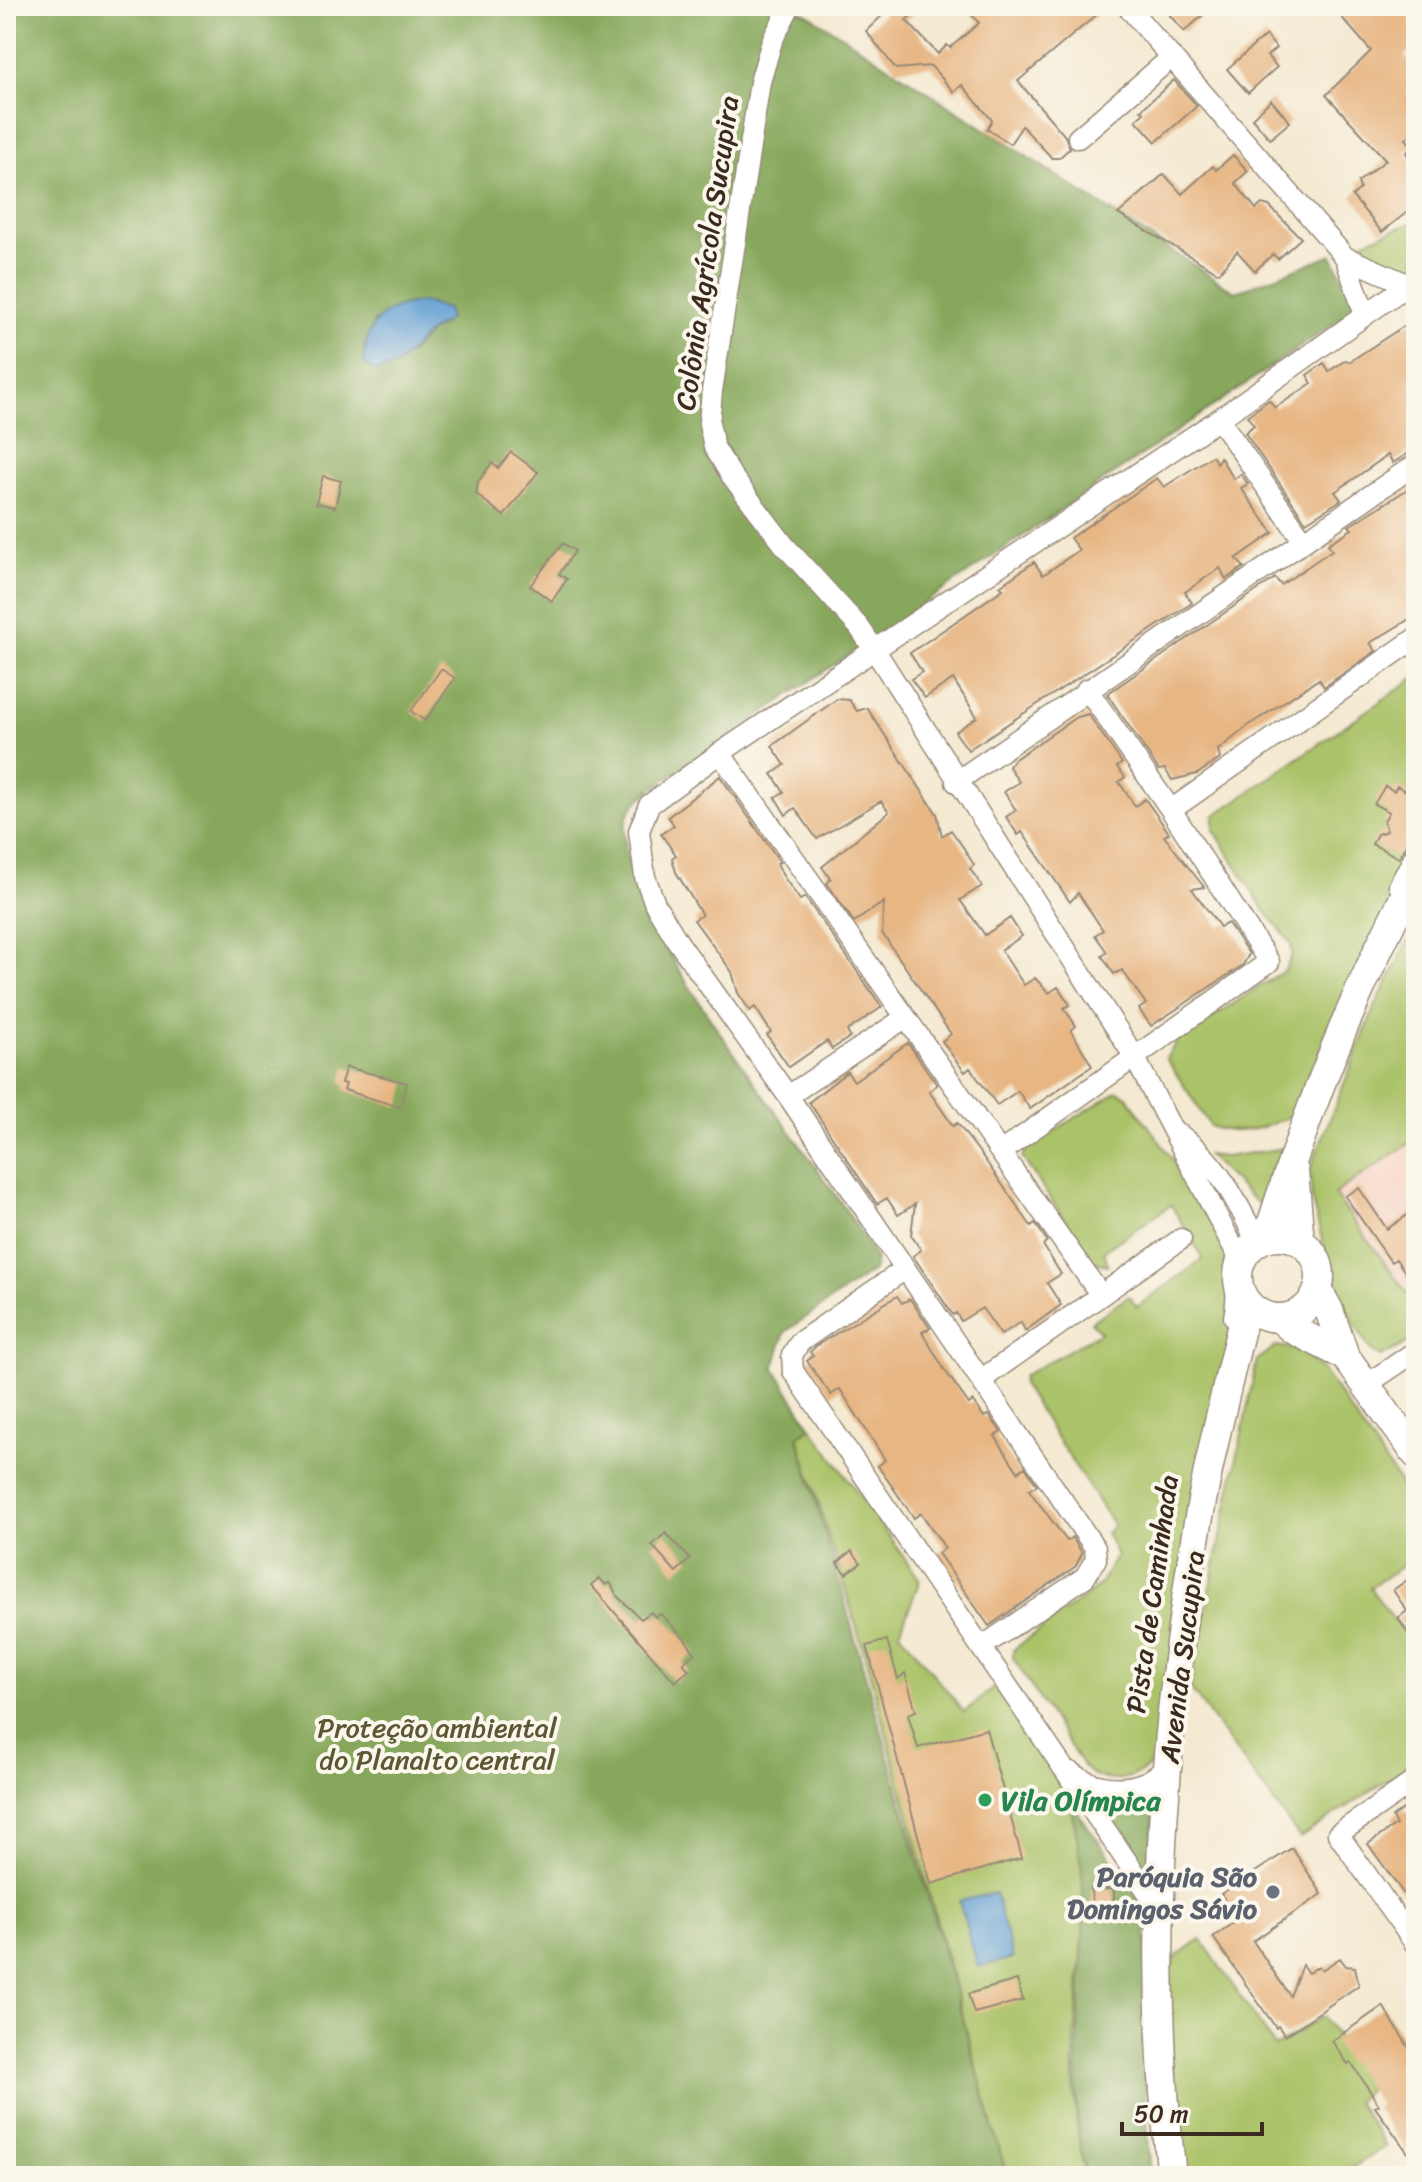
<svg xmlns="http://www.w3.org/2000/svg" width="1422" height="2182" font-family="Sriracha,sans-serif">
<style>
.built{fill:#f6d2c3}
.green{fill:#aac268;stroke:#727643;stroke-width:2}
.forest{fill:#87a85c;stroke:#61693d;stroke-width:2;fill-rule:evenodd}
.water{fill:#629fd3;stroke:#4e6478;stroke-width:2}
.building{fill:#e7b683}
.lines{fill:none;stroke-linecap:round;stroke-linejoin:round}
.street-casing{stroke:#988a78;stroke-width:23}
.secondary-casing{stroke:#988a78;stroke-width:31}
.street{stroke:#fff;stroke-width:20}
.secondary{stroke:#fff;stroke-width:28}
.leisure-dot{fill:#2e9e5b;stroke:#fbf7ec;stroke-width:3}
.worship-dot{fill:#6b7280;stroke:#fbf7ec;stroke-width:3}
.labels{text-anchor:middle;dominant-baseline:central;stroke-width:8;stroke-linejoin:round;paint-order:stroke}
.street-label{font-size:28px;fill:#3b2a1e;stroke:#fbf7ec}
.park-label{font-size:28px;fill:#5c5834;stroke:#fbf7ec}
.leisure-label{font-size:28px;font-weight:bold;fill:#27864d;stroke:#fbf7ec;text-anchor:start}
.worship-label{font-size:28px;font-weight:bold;fill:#5b616d;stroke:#fbf7ec;text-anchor:end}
</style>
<rect width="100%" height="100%" fill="#fbf7ec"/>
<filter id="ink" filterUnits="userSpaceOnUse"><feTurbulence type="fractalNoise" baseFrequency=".0125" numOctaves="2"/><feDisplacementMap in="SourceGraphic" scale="16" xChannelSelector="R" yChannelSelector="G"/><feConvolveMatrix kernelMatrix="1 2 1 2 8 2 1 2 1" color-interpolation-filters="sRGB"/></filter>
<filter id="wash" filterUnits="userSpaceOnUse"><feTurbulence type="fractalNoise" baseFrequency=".006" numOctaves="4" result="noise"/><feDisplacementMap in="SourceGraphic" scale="32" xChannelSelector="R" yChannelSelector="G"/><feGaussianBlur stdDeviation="1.8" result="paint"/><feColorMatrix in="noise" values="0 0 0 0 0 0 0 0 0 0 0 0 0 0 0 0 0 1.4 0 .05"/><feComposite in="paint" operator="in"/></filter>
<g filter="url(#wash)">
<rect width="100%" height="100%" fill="#f4e9d1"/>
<!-- built -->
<path class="built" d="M1416,1139v166l-82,-111z"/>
<!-- green -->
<path class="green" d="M1416,221v48l-5,4 -43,-17 -14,-11z
M1416,677v178l-114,253c-25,18 -62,30 -92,18l-44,-68 12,-18 107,-70 7,-15 -1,-12 -27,-33 -50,-80v-14z
M1416,925v214l-82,55 82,111v33l-35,19 -10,-6 -34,-56 -25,-93 -2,-33 64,-160z
M1118,1091l9,5 58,81 49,83 4,39 -84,463c-19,19 -51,26 -71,4l-70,-108v-8l86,-64 18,-31 -11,-22 8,-7 -92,-142 1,-8 78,-44 -10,-10 38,-26 8,11 66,-48 -32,-54 -67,46 4,14 -15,-3 -71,-105 6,-10z
M1291,1147l-33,57 -51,-49 18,2z
M1277,1346l23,4 22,19 94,138v49l-46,32 46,61v112l-116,77 -110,-150 67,-328z
M811,1427l109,153 -20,52 64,80 32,-26c26,41 62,84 77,131 23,79 3,163 1,243 -1,38 3,79 11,116h-79l-144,-531 -64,-209z
M1201,1939l74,108 48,-31 48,71 -15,14 30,45 -47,30h-161l-11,-204 10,-16z"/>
<!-- forest -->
<path class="forest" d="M6,6h780l22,8 427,278 97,-37 25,53 -707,482c-8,8 -19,16 -23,28 -27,95 203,347 249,442l-3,11 -88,61 -11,35 37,60 -13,10 209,739h-1001zM374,321l69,4 -14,7 -18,21 -47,-4z
M1156,1778l-7,110 -56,-95z
M1077,1811l70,98 -2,186 6,81h-65c-28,-120 17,-244 -14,-362z"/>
<!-- water -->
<path class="water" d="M423,302l24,7 2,9c-6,8 -14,9 -21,15 -21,19 -23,33 -52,39l-12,-8c0,-41 19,-58 59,-62z
M995,1893l18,65 -35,9 -19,-66z"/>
<g id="blocks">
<!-- building -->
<path class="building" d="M892,6h31l-17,14 32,34 9,-9 3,3 29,-25 -15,-17h143l-89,75 47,55 5,12 -11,10h-7l-30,-32 -12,18 -23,-15 5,-9 -30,-35 -8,7 -23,-26 -35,3 -30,-38z
M1162,6h51l-29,26z
M1351,6h57l8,14 -6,3 6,12v13l-11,7 11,20v12l-10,5 10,10v28l-10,9 7,8 -7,6 10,12v40l-34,27 -30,-36 8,-7 -2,-7 28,-22 -60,-65 45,-44 -33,-38z
M1266,35l10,13 -9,8 10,11 -29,26 -21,-24z
M1174,80l23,26 -41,36 -20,-22 8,-7 -3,-3z
M1271,100l19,22 -20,17 -18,-21z
M1233,155l15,16 -13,12 21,26 6,-5 7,2 32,32 -23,21 -5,-5 -18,17 -18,-20 -18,22 -101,-59 46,-40 18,20 31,-28 3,4z
M1416,318v130l-23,15 -5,-8 -53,37 6,8 -35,22 -61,-89 9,-8 -7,-9 22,-16 6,8 37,-25 -5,-8 17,-12 5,8 17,-11 3,2z
M511,452l27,20 -34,44 -28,-22 2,-12 14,-19 6,5z
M1212,456l5,7 3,-6 14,22 7,-5 7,10 -7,4 32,45 -37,26 8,8 -18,12 -6,-11 -35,24 7,11 -224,147 -13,-18 22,-15 -24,-38 -28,19 -14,-19 11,-7 -12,-19 93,-64 -3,-3 34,-24 9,13 36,-25 -9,-12 87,-60 7,9z
M323,476l18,5 -6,26 -19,-4z
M1416,484v131l-46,28 6,8 -52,36 -5,-8 -70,46 -31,25 2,9 -23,15 -25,6 -7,-11 -6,1 -52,-76 168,-116 6,7 51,-35 -4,-6 24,-15 -3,-3z
M563,543l12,8 -16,23 8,5 -15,22 -22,-15z
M441,669l14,9 -30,43 -14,-10z
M837,699l12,1 8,11 10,-3 70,106 5,22 9,-6 12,17 11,18 -4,4 12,17 -22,14 25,35 25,-17 12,18 -21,14 23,35 11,-7 14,15 9,-6 12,18 -6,3 12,18 -5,4 21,36 -62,43 -12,-18 -21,14 -27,-37 -5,4 -11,-14 -12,-17 9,-7 -69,-101 2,-31 -30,20 -27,-39 4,-4 -9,-12 67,-55 -8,-11 -64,38 -22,-31 -9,7 -11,-18 9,-5 -12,-18 13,-9 -13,-19z
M1088,714l34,49 -5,4 8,10 -6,5 16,24 10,-7 24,34 -5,3 40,51 -12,2 28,38 8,-4 21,31 -6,11 -92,61 -12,-17 7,-5 -24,-34 -8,4 -12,-18 5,-4 -12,-17 8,-5 -25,-37 -8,9 -48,-70 -4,3 -12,-18 10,-7 -12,-18 15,-10 -10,-15 3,-6 63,-43z
M720,776l60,86 -3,1 6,13 17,24 5,-3 77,110 -35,24 3,6 -18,12 -5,-8 -38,26 -22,-32 4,-3 -16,-25 -5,4 -12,-18 -6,-21 -38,-52 8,-5 -26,-43 -4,-14 4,-3 -15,-21 13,-9 -6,-8z
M1385,786l9,5 3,-5 19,11v30l-17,31 -27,-14 5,-10 10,-3 -3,-10 5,-9 -15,-8z
M908,1043l29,42 -8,6 24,35 4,-3 26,34 48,69 4,-3 12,18 -4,4 18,29 -14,9 14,22 -36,26 -4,-9 -20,13 -19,-27 -21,13 -5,-8 -3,2 -40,-59 8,-6 -10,-15 4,-31 -17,11 -11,-17 -10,6 -68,-102 38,-30 7,9z
M346,1067l61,16 -7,24 -56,-17 2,-6 -5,-1z
M1359,1188l28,41 29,-20v79l-20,-29 -5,3 -46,-66z
M897,1296l5,7 8,-4 20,29 -8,4 22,37 25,35 4,-3 11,16 5,-2 12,17 -6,4 23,36 7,-5 12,18 -8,5 38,51 5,-4 10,16 -6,13 -87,60 -51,-73 7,-5 -24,-35 -7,5 -36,-52 7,-6 -45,-71 -9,6 -24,-34 6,-5 -3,-4 6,-6z
M666,1533l24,26 -14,13 -24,-27z
M852,1551l9,12 -15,11 -9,-11z
M1416,1574v71l-18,-27 9,-7 -14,-21z
M599,1578l7,7 4,-3 7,14 24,23 10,-7 4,5 6,-3 23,24 11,15 -12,10 6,7 -14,12 -84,-97z
M887,1640l11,39 7,-6 11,38 -8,3 10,34 68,-19 36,129 -91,26 -64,-238z
M1403,1809l13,9v93l-48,-67 28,-19 -4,-8z
M1292,1848l30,46 -69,47 37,55 12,-31 6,8 11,-7 3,4 18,-12 6,8 9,1 4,18 -74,51 -7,-10 -2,2 -63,-91 24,-17 -16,-26z
M1091,1889h23v16h-22z
M1017,1980l6,20 -49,13 -6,-19z
M1383,2006l33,53v105l-41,-57 4,-2 -28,-43 -3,2 -16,-23z"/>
</g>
</g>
<g filter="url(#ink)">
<use href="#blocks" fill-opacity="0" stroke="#988a78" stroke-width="2"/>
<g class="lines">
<defs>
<path id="street" d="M790,6l-18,35 -12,41 -48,309 -3,32 5,24 17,28 54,71 74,81 15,22 260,407 107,206
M1127,6l218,251 20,58
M1078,138l94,-81
M1345,257l62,27
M1219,419l84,121
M1087,689l84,121
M720,753l380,541
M956,782l460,-318
M1399,886l17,-32
M788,1096l117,-78
M1180,1135c36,26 59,68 77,108
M1002,1151l267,-189 -98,-152 245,-172
M905,1269l-105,73 -8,13 1,16 367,539
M1234,1317c5,-21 1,-42 4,-63
M982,1379l199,-140
M1366,1385l50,-34
M983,1646l102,-69 11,-18 -1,-11 -307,-452 -110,-154 -23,-38 -10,-27 -6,-46 10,-26 71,-52 499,-334 197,-140
M1071,1772c28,21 74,23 97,-8
M1416,1780l-78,54 78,111"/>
<path id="secondary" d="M1294,1171l6,71
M1238 1277a41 41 0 1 1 82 0a41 41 0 1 1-82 0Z
M1267,1238c39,-124 87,-248 149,-363
M1318,1290l11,20 16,46 71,98
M1279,1318l13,11 53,27
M1172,2176c-25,-207 -11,-424 22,-630 13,-81 34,-163 53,-243"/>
</defs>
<!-- street casing -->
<use href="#street" class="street-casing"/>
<!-- secondary casing -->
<use href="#secondary" class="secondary-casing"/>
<!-- street -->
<use href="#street" class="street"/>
<!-- secondary -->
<use href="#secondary" class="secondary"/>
</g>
</g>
<!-- markers -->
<circle class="leisure-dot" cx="985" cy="1800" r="8"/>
<circle class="worship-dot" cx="1273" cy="1892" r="8"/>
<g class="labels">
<!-- street labels -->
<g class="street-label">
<text transform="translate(707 253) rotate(-82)">Colônia Agrícola Sucupira</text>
<text transform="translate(1152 1594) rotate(-82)">Pista de Caminhada</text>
<text transform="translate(1182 1657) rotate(-83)">Avenida Sucupira</text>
</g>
<!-- park labels -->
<g class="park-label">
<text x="437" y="1727">Proteção ambiental<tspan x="437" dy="32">do Planalto central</tspan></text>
</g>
<!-- leisure labels -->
<g class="leisure-label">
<text x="1001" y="1800">Vila Olímpica</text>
</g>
<!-- worship labels -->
<g class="worship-label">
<text x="1257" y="1876">Paróquia São<tspan x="1257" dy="32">Domingos Sávio</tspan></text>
</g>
</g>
<!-- margin -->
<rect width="1422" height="2182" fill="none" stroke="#fbf7ec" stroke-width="32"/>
<!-- scale -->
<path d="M1122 2122v12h140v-12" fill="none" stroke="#3b2a1e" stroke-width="4"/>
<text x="1134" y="2122" font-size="24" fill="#3b2a1e" stroke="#fbf7ec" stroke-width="6" paint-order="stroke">50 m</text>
</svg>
